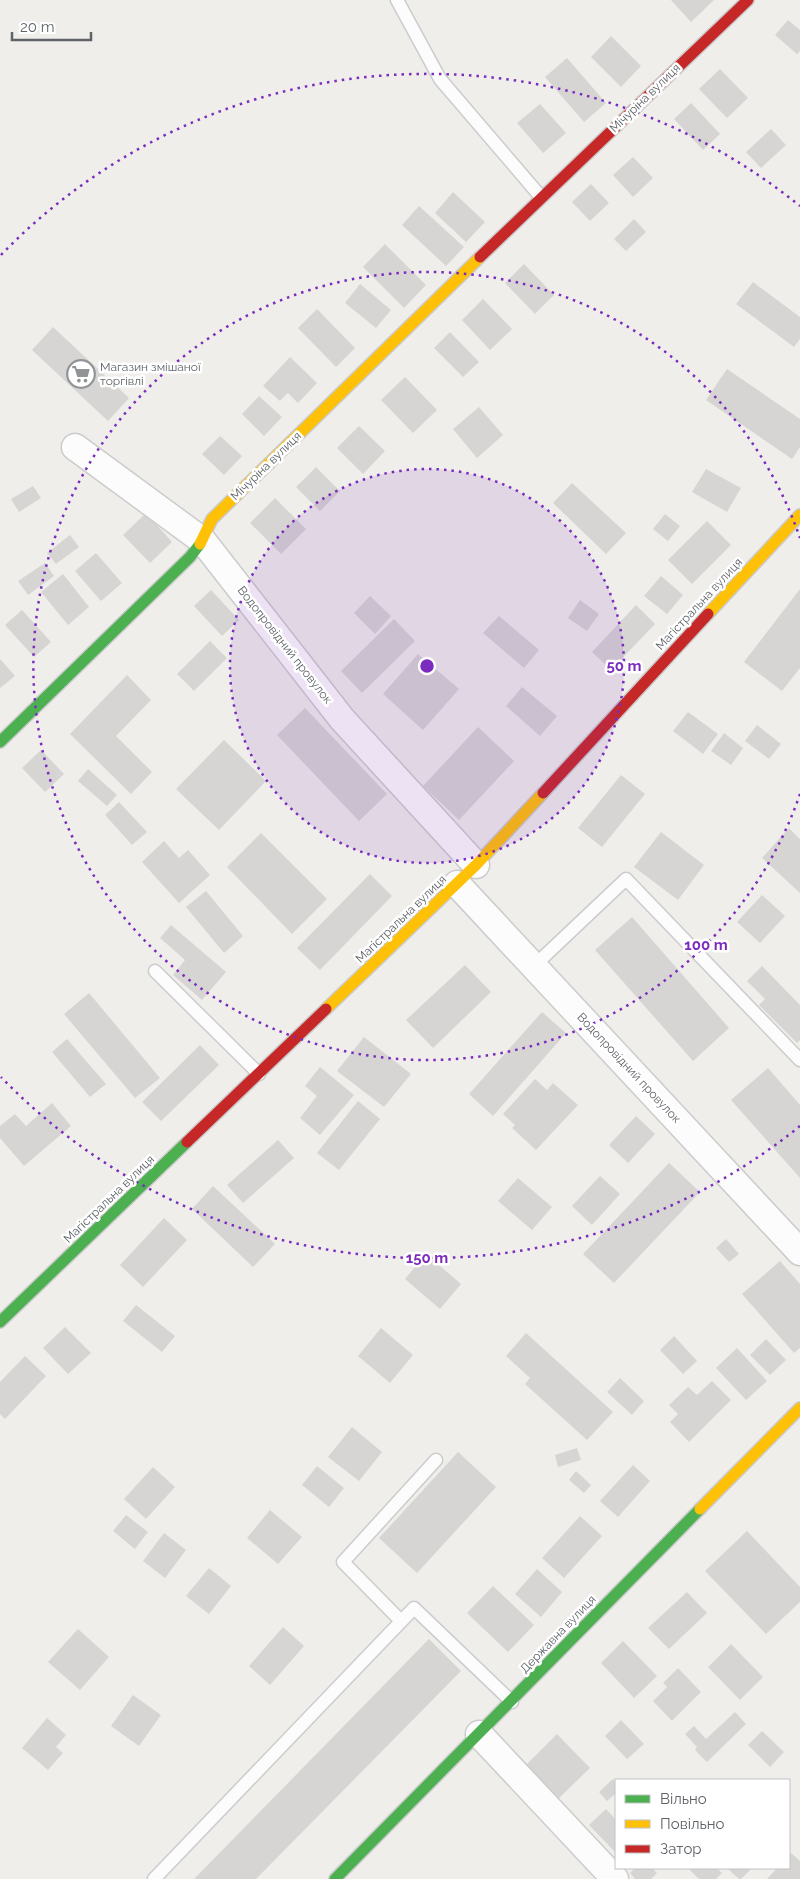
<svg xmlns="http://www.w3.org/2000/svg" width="800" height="1879" font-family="Raleway,sans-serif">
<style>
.building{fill:#d6d5d3}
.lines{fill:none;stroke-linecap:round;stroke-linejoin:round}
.lane-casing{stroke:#cbcccc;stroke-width:15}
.street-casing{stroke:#cbcccc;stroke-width:29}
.fast-casing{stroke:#cacacb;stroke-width:14}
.slow-casing{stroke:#cacacb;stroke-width:14}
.jam-casing{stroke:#cacacb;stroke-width:14}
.lane{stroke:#fdfcfc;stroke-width:12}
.street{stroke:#fdfcfc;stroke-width:26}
.fast{stroke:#4caf50;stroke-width:11}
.slow{stroke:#ffc107;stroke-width:11}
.jam{stroke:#c62828;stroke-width:11}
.ring{fill:none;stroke:#7b2cbf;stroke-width:2.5;stroke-dasharray:2.5 5}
.labels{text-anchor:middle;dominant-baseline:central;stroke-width:5;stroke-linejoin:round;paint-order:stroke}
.street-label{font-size:12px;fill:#5f6368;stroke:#fff}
.poi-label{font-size:12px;fill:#5f6368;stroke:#fff;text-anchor:start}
.centre{fill:#7b2cbf;stroke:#fff;stroke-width:2.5}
.ring-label{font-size:15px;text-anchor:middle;font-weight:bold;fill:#7b2cbf;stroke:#fff;stroke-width:5;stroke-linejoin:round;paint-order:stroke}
</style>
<rect width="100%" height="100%" fill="#efeeea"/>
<!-- building -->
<path class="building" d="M671,0h43l-23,22z
M788,20l12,10v21l-3,3 -22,-19z
M611,36l30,30 -20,21 -30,-30z
M567,58l39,45 -22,19 -39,-45z
M720,69l28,29 -21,20 -28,-29z
M691,103l29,31 -17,16 -29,-31z
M540,104l26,29 -23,20 -26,-30z
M771,129l15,16 -25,23 -15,-16z
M633,157l20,21 -20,19 -20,-22z
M591,184l18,19 -19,18 -18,-19z
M453,192l32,30 -19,20 -31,-29z
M419,206l45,41 -18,19 -44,-41z
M634,219l12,13 -20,19 -12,-12z
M385,244l41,41 -22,23 -41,-41z
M524,264l30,31 -19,19 -30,-31z
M753,282l47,35v22l-6,8 -58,-43z
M360,284l31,26 -15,18 -31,-25z
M483,299l29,30 -22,21 -28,-30z
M317,309l38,39 -19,19 -38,-39z
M53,327l76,71 -21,23 -76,-71z
M450,332l29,30 -16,15 -29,-29z
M290,357l27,26 -19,20 -10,-10 -8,8 -17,-15z
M727,369l73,50v28l-8,12 -86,-59z
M405,377l32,33 -24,23 -32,-33z
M259,396l23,21 -18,19 -22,-22z
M479,407l24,28 -26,23 -24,-29z
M359,426l26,25 -22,23 -26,-26z
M220,436l22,20 -18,19 -22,-21z
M316,467l24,24 -20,20 -24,-24z
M706,469l35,19 -14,24 -35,-20z
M572,483l54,50 -20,21 -53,-51z
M33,486l8,12 -22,14 -8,-13z
M275,498l31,31 -25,25 -31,-31z
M146,513l26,29 -22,21 -27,-28z
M665,514l15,12 -12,15 -15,-12z
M707,521l24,24 -39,39 -24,-24z
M70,535l9,12 -23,17 -9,-11z
M96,553l26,30 -21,18 -26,-30z
M45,563l9,13 -26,19 -10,-14z
M63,574l26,33 -21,18 -27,-33z
M661,576l22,19 -16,19 -23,-18z
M800,589v79l-18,23 -38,-29z
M211,590l28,30 -17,16 -28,-30z
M370,596l21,20 -16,18 -21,-21z
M580,600l19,14 -12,17 -19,-13z
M636,605l19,19 -44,46 -19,-18z
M22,610l29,32 -17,15 -29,-32z
M499,616l40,34 -15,18 -41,-35z
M394,619l21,22 -53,52 -21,-22z
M210,641l17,17 -33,33 -17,-17z
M418,654l41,35 -36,41 -40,-36z
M0,659l15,17 -15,12z
M127,675l24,25 -35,36 36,36 -21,22 -61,-60z
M522,687l35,29 -17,20 -34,-30z
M305,708l82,86 -28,27 -82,-86z
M688,712l30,22 -15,20 -30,-23z
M757,725l24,19 -12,15 -24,-18z
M478,727l36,34 -55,59 -36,-34z
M724,733l19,15 -12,17 -20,-14z
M224,740l42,41 -47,49 -43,-41z
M41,750l23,24 -19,18 -23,-24z
M88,769l29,26 -10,11 -29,-25z
M621,775l24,19 -43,53 -24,-19z
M119,802l28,30 -15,13 -27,-30z
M789,828l11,11v54l-38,-35z
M661,832l43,33 -26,35 -44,-33z
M261,833l66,66 -35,35 -65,-67z
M164,841l15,17 9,-8 22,25 -31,28 -37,-41z
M370,874l22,22 -72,74 -23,-22z
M206,891l37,45 -19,17 -38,-46z
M762,895l23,21 -25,27 -23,-21z
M632,917l97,111 -36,33 -98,-111z
M171,925l55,47 -24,28 -29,-25 12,-15 -25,-22z
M465,965l26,27 -58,56 -27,-28z
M762,966l38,39v35l-3,3 -38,-38 6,-6 -18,-18z
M89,993l71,85 -25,20 -71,-84z
M542,1012l24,21 -73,83 -24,-22z
M364,1037l47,37 -27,33 -47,-36z
M67,1039l39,45 -16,13 -38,-45z
M200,1045l19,20 -58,56 -19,-19z
M320,1067l34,28 -34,40 -20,-17 17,-22 -12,-10z
M768,1068l32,37v73l-69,-78z
M535,1079l12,11 6,-7 25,22 -42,45 -24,-22 3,-3 -12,-11z
M358,1101l22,18 -41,51 -22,-17z
M52,1103l19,23 -47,40 -24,-28v-12l15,-12 11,12z
M636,1116l19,18 -27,29 -19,-18z
M278,1140l16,18 -51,45 -16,-18z
M669,1163l31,29 -86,91 -31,-29z
M600,1176l20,18 -28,31 -20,-19z
M518,1178l34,29 -20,23 -34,-29z
M213,1186l62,58 -22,23 -61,-58z
M164,1218l23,22 -44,47 -23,-22z
M726,1239l13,15 -10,8 -13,-14z
M426,1254l35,30 -21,25 -35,-30z
M780,1261l20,23v64l-6,5 -52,-59z
M136,1305l39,31 -13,16 -39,-31z
M65,1327l26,26 -23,21 -25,-26z
M381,1328l32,27 -23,28 -32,-27z
M526,1333l87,79 -26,28 -62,-56 5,-6 -24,-22z
M674,1336l23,25 -14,13 -23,-24z
M766,1339l20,21 -16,15 -20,-20z
M737,1348l30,33 -21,19 -30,-32z
M25,1356l21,20 -41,43 -5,-5v-32z
M620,1378l24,23 -12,14 -25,-23z
M712,1381l19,19 -42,42 -19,-20 8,-8 -9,-9 19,-18 9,8z
M352,1427l30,25 -23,29 -31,-24z
M577,1448l4,12 -23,7 -3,-12z
M458,1452l38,35 -79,86 -38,-35z
M633,1465l17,16 -32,36 -18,-16z
M317,1466l27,22 -15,19 -27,-22z
M153,1467l22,20 -29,32 -22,-20z
M576,1471l15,14 -7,8 -15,-13z
M270,1510l32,27 -24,27 -31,-26z
M126,1515l22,17 -13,17 -22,-18z
M580,1516l22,20 -38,42 -22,-20z
M747,1531l53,56v15l-34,32 -61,-63z
M164,1533l22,17 -21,28 -22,-17z
M209,1568l22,18 -22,28 -23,-18z
M537,1569l25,23 -21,25 -26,-23z
M493,1586l41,39 -26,27 -41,-39z
M687,1592l20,21 -38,36 -21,-21z
M283,1627l21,19 -34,39 -21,-19z
M78,1629l31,28 -29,33 -32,-28z
M429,1639l32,32 -205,208h-62z
M623,1641l34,35 -23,22 -33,-35z
M731,1644l32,33 -23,23 -32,-33z
M678,1668l23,24 -29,29 -19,-20 14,-14 -4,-4z
M133,1695l28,20 -22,31 -28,-20z
M735,1712l11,12 -39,38 -12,-12 2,-3 -12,-13 9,-8 12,13z
M47,1718l19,17 -10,12 7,6 -15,17 -26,-22z
M621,1720l23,24 -17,15 -22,-23z
M762,1731l22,21 -14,15 -22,-22z
M557,1734l33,34 -32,31 -32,-34z
M613,1779l3,4v10l-9,8 -8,-9z
M606,1809l10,11v33l-27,-28z
M791,1853l9,8v18h-33l10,-11h12v-13z
M635,1868h17l5,5 -6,6h-16l-5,-6z
M688,1868h29l5,5 -6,6h-17z
M727,1868h25l-11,11h-2z"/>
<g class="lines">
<defs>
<path id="lane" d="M397,0l43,79 101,118
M534,966l92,-87 174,181
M155,971l104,103
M401,1621l-58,-59 93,-102
M154,1879l260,-271 98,94"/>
<path id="street" d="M75,447l128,94 139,178 134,146
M457,884l343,368
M479,1734l136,145"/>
<path id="fast" d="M0,742l190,-185 10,-13
M0,1322l187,-180
M335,1879l365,-370"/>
<path id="slow" d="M200,544l12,-25 268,-262
M708,614l92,-99
M326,1009l150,-144 67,-72
M700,1509l100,-101"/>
<path id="jam" d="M480,257l268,-257
M543,793l165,-179
M187,1142l139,-133"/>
</defs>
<!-- lane casing -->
<use href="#lane" class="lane-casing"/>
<!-- street casing -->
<use href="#street" class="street-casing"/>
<!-- fast casing -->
<use href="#fast" class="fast-casing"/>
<!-- slow casing -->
<use href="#slow" class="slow-casing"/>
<!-- jam casing -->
<use href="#jam" class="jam-casing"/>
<!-- lane -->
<use href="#lane" class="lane"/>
<!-- street -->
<use href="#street" class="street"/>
<!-- fast -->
<use href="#fast" class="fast"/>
<!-- slow -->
<use href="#slow" class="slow"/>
<!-- jam -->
<use href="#jam" class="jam"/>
</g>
<!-- distance rings -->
<circle cx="427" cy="666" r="197" fill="#7b2cbf" fill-opacity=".12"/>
<g class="ring">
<circle cx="427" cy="666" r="197"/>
<path d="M800 794A394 394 0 1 1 800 538"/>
<path d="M800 1126A592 592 0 0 1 1 1077M1 255A592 592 0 0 1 800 206"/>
</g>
<!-- icons -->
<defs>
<symbol id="supermarket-ring" viewBox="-11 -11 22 22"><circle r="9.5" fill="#fff" stroke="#919496" stroke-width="1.5"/><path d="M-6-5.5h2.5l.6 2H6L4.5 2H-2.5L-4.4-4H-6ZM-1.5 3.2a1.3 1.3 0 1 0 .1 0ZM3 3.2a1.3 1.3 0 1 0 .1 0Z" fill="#919496"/></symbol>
</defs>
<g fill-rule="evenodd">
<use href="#supermarket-ring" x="65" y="358" width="32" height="32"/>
</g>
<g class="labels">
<!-- street labels -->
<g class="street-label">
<text transform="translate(645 98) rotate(-44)">Мічуріна вулиця</text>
<text transform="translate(266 466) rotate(-44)">Мічуріна вулиця</text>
<text transform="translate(699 604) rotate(-47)">Магістральна вулиця</text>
<text transform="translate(285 645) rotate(52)">Водопровідний провулок</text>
<text transform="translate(401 919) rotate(-44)">Магістральна вулиця</text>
<text transform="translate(629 1068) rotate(47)">Водопровідний провулок</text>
<text transform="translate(109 1199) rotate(-44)">Магістральна вулиця</text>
<text transform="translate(558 1634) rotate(-46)">Державна вулиця</text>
</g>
<!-- poi labels -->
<g class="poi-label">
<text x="100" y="367">Магазин змішаної<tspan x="100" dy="14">торгівлі</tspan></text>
</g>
</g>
<circle cx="427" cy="666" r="8" class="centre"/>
<g class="ring-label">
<text x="624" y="671">50 m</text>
<text x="706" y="950">100 m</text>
<text x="427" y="1263">150 m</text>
</g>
<!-- legend -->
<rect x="615" y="1779" width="175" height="90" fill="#ffffff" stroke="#bfc1c3"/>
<rect x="625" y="1795" width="25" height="8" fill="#4caf50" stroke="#bfc1c3"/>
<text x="660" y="1804" font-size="15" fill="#5f6368">Вільно</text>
<rect x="625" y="1820" width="25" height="8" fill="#ffc107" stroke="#bfc1c3"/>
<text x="660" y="1829" font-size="15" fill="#5f6368">Повільно</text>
<rect x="625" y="1845" width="25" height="8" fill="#c62828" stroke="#bfc1c3"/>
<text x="660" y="1854" font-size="15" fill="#5f6368">Затор</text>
<!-- scale -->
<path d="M12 32v8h79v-8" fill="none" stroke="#5f6368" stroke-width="2.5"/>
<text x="20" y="32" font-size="15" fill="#5f6368" stroke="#ffffff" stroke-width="4" paint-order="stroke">20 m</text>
</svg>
